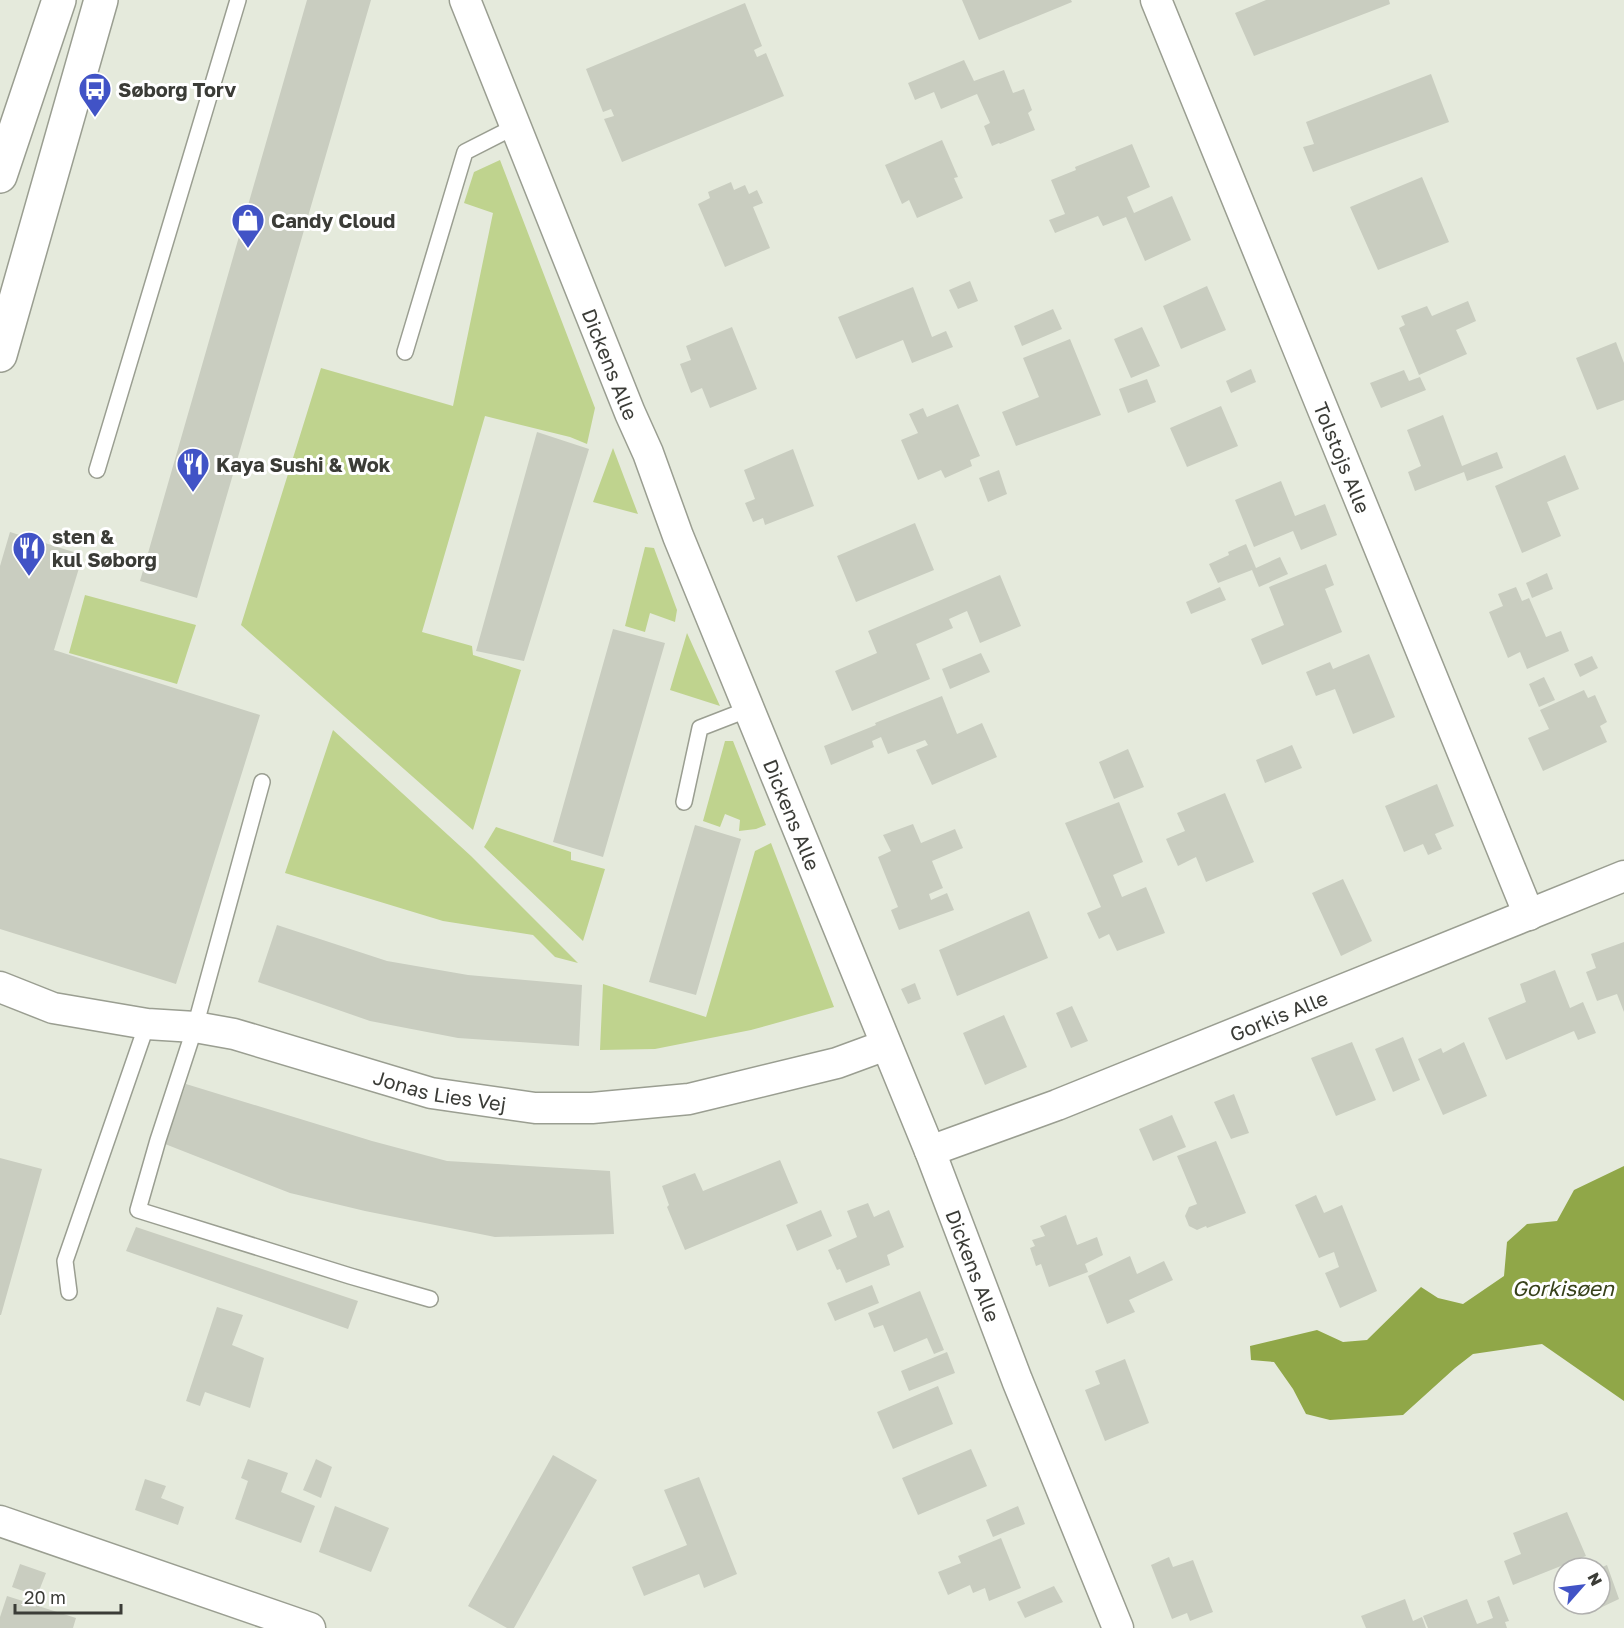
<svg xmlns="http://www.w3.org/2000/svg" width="1624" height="1628" font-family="'Golos Text',sans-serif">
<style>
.green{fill:#bfd38e}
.water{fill:#90a748}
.building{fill:#c9cdc0}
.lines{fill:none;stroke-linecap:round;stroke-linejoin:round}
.service-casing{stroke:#9a9e91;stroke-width:18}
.minor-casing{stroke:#9a9e91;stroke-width:33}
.tertiary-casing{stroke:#9a9e91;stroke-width:36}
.service{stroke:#fff;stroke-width:15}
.minor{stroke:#fff;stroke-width:30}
.tertiary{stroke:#fff;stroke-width:33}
.labels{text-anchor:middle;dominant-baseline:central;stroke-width:6;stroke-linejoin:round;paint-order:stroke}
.poi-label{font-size:20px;font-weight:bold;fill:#3b3c37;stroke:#fff;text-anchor:start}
.street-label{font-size:20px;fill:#3b3c37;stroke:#fff}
.water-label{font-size:21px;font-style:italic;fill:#37411a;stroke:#fff}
</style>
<rect width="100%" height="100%" fill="#e5eadc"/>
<!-- green -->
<path class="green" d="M500,160l95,248 -8,36 -17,-7 -85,-21 -63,216 50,14 1,9 48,15 -48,160 -232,-205 80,-257 132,38 40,-193 -29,-10 10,-31z
M613,448l25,66 -45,-12z
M645,547l9,1 23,62 -2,12 -25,-9 -5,19 -20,-6z
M85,595l111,30 -19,59 -108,-31z
M687,633l33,73 -50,-16z
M333,730l138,126 107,107 -23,-6 -22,-22 -90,-14 -158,-48z
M725,741h8l33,84 -10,4 -17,2 1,-11 -15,-6 -5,13 -17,-6z
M496,827l75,25v8l34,9 -22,72 -99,-94z
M771,843l63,164 -83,23 -96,19 -55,1 3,-66 103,33 49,-166z"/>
<!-- water -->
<path class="water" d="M1624,1166v235l-82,-57 -69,10 -18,14 -52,47 -73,5 -24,-6 -13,-25 -19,-27 -23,-2 -1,-14 67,-16 26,12 24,-2 54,-53 17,11 25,6 41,-28 3,-34 20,-18 30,-3 17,-31z"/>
<!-- building -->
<path class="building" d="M307,0h64l-174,598 -57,-17z
M962,0h109l1,2 -93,38z
M1266,0h123l1,4 -136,52 -19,-43z
M745,3l17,43 -8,4 3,7 9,-4 18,43 -162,66 -18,-43 10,-3 -3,-7 -8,3 -17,-43z
M964,60l10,21 30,-11 9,23 11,-4 8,21 -4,3 7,17 -35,14 -1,-1 -7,3 -8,-20 6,-3 -13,-29 -36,15 -7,-17 -19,8 -7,-17z
M1431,74l18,48 -136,50 -10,-25 11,-3 -8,-22z
M942,140l16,37 -4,1 9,20 -46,20 -8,-18 -7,4 -17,-39z
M1132,144l18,43 -23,10 7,16 38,-17 19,44 -46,21 -19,-44 -23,9 -5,-10 -43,17 -6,-13 16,-6 -14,-34 25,-10 -1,-3z
M1422,177l27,65 -71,28 -28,-63z
M731,182l3,8 11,-5 4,9 8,-4 6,13 -10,4 17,41 -45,19 -27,-63 12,-6 -2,-6z
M970,281l8,20 -20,8 -9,-19z
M1207,286l19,44 -45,19 -18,-43z
M913,287l19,50 14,-6 7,16 -41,16 -9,-23 -47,19 -18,-42z
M1468,301l8,20 -20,9 11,24 -48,21 -20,-47 6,-3 -4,-9 26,-10 5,10z
M1053,309l9,20 -40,17 -8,-20z
M732,327l25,62 -47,19 -8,-20 -11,5 -11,-29 11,-4 -5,-14z
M1142,327l18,39 -29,12 -17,-39z
M1070,339l31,76 -85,31 -14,-34 37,-15 -16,-39z
M1616,342l8,21v37l-27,10 -21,-52z
M1251,369l5,13 -25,11 -5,-12z
M1404,370l5,11 11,-4 6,13 -45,18 -11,-25z
M1147,379l9,23 -28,11 -9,-24z
M958,404l22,52 -10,4 2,6 -27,12 -4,-8 -23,10 -17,-40 17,-7 -9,-19 14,-6 4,9z
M1221,406l17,40 -51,21 -17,-39z
M1443,415l19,51 35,-14 6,16 -36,13 -3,-9 -49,19 -7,-19 13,-6 -14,-36z
M537,432l52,17 -65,212 -48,-10z
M793,449l21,57 -49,19 -2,-7 -10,4 -8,-19 10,-4 -11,-29z
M1565,455l14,34 -32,13 14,34 -39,17 -27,-67z
M999,470l8,24 -19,8 -9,-24z
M1281,481l14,35 30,-12 12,31 -36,15 -8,-19 -39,16 -19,-47z
M915,523l19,47 -78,32 -19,-46z
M10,532l73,23 -29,95 206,65 -84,269 -176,-55v-363z
M1246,544l10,24 24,-11 8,17 -29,13 -7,-17 -34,13 -9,-19 20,-9 -1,-3z
M1326,564l8,21 -9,4 17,43 -80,33 -11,-26 33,-14 -15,-38z
M1547,573l6,16 -21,9 -6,-15z
M1000,575l21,51 -41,17 -13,-32 -18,8 4,9 -37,16 14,35 -78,32 -17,-40 42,-18 -9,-22z
M1220,587l6,13 -35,14 -5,-12z
M1516,587l6,14 7,-3 17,39 15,-6 8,20 -42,18 -7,-17 -12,6 -19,-46 14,-6 -5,-12z
M613,629l52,14 -62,214 -50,-15z
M981,653l9,19 -40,17 -8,-20z
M1369,654l26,63 -42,17 -18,-45 -19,7 -10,-24 24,-10 3,7z
M1592,656l6,12 -18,9 -6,-13z
M1544,677l11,23 -16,7 -10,-23z
M1584,690l4,8 7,-3 12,27 -7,4 7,16 -64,29 -15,-33 21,-9 -9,-19z
M942,696l15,38 25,-11 15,34 -65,28 -16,-35 12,-5 -3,-5 -37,14 -7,-17 -9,4 2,6 -43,18 -7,-19 52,-21 -1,-2z
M1292,745l10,23 -37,15 -9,-23z
M1128,749l16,38 -30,12 -15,-37z
M1437,784l17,42 -19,8 7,15 -14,6 -5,-11 -19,8 -19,-46z
M1225,793l29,69 -48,20 -10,-25 -18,9 -12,-27 19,-8 -8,-18z
M1119,802l24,60 -30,13 9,22 24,-10 19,46 -48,18 -8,-17 -10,5 -12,-26 14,-6 -36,-84z
M913,824l8,19 34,-14 8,19 -31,13 11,27 -14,6 2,6 16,-7 7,17 -55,20 -8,-20 7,-3 -20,-50 13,-6 -8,-16z
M695,825l46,14 -45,156 -47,-13z
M1343,879l29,62 -31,15 -29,-63z
M1029,911l19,47 -91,38 -18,-46z
M277,925l110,36 81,14 114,10 -3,61 -121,-8 -88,-17 -112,-39z
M1624,942v70l-7,-18 -20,7 -11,-29 10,-4 -5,-14z
M1555,970l15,38 13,-6 13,31 -18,7 -4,-9 -68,29 -18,-42 38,-16 -6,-18z
M915,983l6,16 -13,5 -7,-15z
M1072,1006l16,35 -17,7 -15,-35z
M1004,1015l23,52 -42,18 -22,-52z
M1403,1037l17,43 -27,12 -18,-43z
M1352,1042l24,58 -40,16 -25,-58z
M1464,1042l23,54 -44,19 -25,-56 23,-11 2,5z
M186,1084l186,57 75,20 163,10 4,63 -119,3 -130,-26 -75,-18 -125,-49z
M1234,1094l15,39 -18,6 -17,-37z
M1172,1115l14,32 -33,14 -14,-32z
M1216,1141l30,72 -39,15 -1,-2 -9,4 -8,-4 -4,-10 4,-9 8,-3 -20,-48z
M0,1158l42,11 -41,146h-1z
M780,1160l18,43 -113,47 -18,-43 2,-2 -7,-19 33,-13 8,18z
M1316,1195l8,18 18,-8 35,86 -37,17 -15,-35 14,-6 -5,-15 -15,6 -24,-53z
M868,1203l6,14 15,-7 15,37 -17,8 3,10 -44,18 -6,-14 -3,1 -9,-20 29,-13 -10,-26z
M821,1210l11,26 -35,15 -11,-26z
M1066,1215l11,30 20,-8 6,18 -18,9 3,8 -39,15 -8,-23 -5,2 -6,-18 5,-2 -3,-6 13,-4 -5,-10z
M136,1227l222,74 -10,28 -222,-78z
M1130,1256l7,18 27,-13 9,19 -44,20 6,12 -28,12 -19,-48z
M872,1285l7,18 -44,18 -8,-18z
M920,1291l24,59 -10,4 -7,-16 -33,14 -11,-27 -9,3 -6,-15z
M217,1307l26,8 -11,30 32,13 -14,50 -45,-16 -5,14 -14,-5z
M947,1352l8,21 -46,18 -8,-20z
M1125,1359l24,64 -44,18 -20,-51 15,-6 -5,-13z
M938,1386l15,38 -60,25 -16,-37z
M971,1449l16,37 -69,29 -16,-37z
M553,1455l44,25 -83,148h-7l-39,-22z
M248,1459l40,14 -7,19 34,14 -14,37 -66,-24 13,-38 -7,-3z
M316,1459l16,8 -11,31 -18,-8z
M699,1477l38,97 -33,14 -5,-14 -55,22 -12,-29 55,-22 -23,-55z
M145,1479l21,7 -5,12 23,9 -6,18 -43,-15z
M335,1506l54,22 -18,44 -52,-20z
M1018,1506l7,18 -32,13 -7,-17z
M1567,1512l19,44 -73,29 -9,-24 17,-7 -8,-21z
M1001,1538l20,50 -32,13 -4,-13 -12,5 -3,-8 -22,10 -10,-23 23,-9 -3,-7z
M1169,1557l4,10 20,-7 20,52 -23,9 -3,-8 -15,6 -21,-54z
M20,1564l26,9 -9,23 -25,-9z
M1607,1565l12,34 -19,9v-40z
M1054,1586l9,16 -38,16 -8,-16z
M7,1596l69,22 -3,10h-73v-11z
M1499,1596l10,25 -4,1 2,6h-79l-5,-12 44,-17 10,25 16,-6 -6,-17z
M1405,1599l8,22 9,-4 4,11h-60l-5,-12z"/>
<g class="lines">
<defs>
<path id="service" d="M405,352l60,-200 51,-26
M97,470l141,-470
M262,782l-67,245 -37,113 -20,70 212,66 80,23
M684,802l16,-74 49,-19
M69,1292l-4,-31 82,-237"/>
<g id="minor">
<path id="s1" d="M465,0l165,413 18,40 30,83 252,615 87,229 101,248"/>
<path id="s2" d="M1156,0l373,915"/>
<path id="s3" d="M0,987l53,21 94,16 48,3 39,7 197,59 104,15h57l97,-9 148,-36 49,-18"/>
<path id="s4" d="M930,1151l127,-46 567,-229"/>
<path d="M0,1521l310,107"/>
</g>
<path id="tertiary" d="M0,176l59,-176
M0,355l101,-355"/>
</defs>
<!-- service casing -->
<use href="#service" class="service-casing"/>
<!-- minor casing -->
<use href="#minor" class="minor-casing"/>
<!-- tertiary casing -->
<use href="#tertiary" class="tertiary-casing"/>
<!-- service -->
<use href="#service" class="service"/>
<!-- minor -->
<use href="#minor" class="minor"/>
<!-- tertiary -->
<use href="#tertiary" class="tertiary"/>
</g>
<!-- icons -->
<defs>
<symbol id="bus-pin" viewBox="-11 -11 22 30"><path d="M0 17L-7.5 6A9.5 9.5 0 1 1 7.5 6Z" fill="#4153c6" stroke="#fff"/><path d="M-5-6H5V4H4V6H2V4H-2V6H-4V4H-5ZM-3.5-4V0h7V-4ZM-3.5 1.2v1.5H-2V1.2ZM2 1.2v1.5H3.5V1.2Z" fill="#fff"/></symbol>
<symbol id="shop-pin" viewBox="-11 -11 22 30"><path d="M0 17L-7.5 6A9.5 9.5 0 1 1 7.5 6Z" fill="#4153c6" stroke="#fff"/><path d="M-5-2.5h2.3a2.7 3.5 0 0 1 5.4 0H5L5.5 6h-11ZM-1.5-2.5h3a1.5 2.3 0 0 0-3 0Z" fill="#fff"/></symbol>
<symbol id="restaurant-pin" viewBox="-11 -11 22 30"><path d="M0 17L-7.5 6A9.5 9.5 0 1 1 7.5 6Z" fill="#4153c6" stroke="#fff"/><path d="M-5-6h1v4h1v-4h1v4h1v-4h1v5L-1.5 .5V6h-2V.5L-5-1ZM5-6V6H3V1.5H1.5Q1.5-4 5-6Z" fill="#fff"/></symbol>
</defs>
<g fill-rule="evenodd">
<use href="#bus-pin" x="76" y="70" width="38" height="52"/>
<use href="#shop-pin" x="229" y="201" width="38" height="52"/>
<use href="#restaurant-pin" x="174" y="445" width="38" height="52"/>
<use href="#restaurant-pin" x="10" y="529" width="38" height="52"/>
</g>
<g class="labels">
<!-- poi labels -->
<g class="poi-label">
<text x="118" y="89">Søborg Torv</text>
<text x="271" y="220">Candy Cloud</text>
<text x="216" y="464">Kaya Sushi &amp; Wok</text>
<text x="52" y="536">sten &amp;<tspan x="52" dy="23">kul Søborg</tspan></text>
</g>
<!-- street labels -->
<g class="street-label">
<text stroke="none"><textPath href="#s1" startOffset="392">Dickens Alle</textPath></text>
<text stroke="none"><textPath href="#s2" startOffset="494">Tolstojs Alle</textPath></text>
<text stroke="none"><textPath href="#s1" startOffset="878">Dickens Alle</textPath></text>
<text stroke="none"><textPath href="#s4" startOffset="374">Gorkis Alle</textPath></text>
<text stroke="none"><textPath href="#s3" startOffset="454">Jonas Lies Vej</textPath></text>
<text stroke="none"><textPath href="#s1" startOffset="1364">Dickens Alle</textPath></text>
</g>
<!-- water labels -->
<g class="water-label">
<text x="1563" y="1288">Gorkisøen</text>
</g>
</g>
<!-- north arrow -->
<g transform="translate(1582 1586) rotate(62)"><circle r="28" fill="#ffffff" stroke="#b1b1af" stroke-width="1.5"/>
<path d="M0-4.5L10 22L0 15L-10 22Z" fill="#4153c6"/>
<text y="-9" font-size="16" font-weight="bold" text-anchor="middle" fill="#3b3c37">N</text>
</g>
<!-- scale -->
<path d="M15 1604v9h106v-9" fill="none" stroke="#3b3c37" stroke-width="3"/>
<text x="24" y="1604" font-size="18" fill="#3b3c37" stroke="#ffffff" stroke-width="4.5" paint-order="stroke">20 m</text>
</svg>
